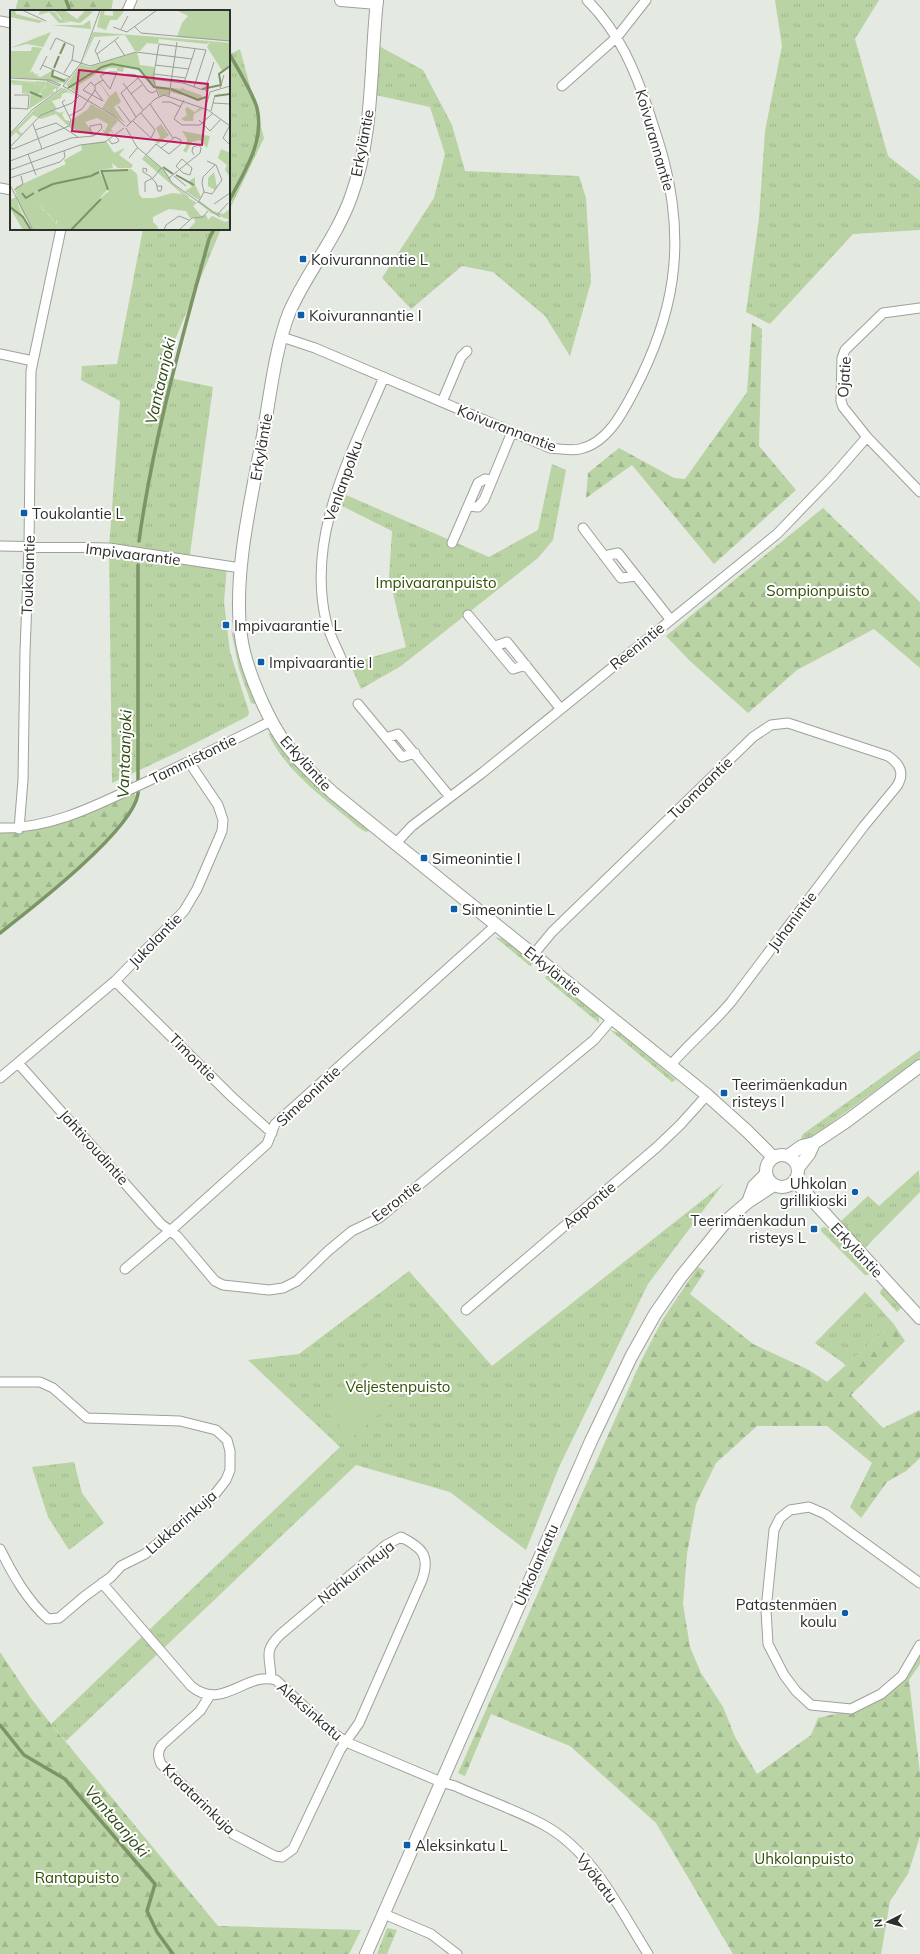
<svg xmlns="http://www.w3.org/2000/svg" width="920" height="1954" font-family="Mulish,sans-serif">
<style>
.grass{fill:url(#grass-tufts)}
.forest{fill:url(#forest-firs)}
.pitch{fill:#b9d3a4}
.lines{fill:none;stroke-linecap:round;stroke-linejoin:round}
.stream{stroke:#7c9566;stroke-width:3.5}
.minor-casing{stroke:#9da19a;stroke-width:11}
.tertiary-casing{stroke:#9da19a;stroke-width:14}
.minor{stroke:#fff;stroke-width:9}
.tertiary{stroke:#fff;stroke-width:12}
.poi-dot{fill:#0e5dab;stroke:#fff;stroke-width:1.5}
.labels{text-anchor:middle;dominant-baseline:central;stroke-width:4;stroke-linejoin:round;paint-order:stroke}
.street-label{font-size:15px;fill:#2d2f2c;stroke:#fff}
.poi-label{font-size:15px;fill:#2d2f2c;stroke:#fff;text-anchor:start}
.park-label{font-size:15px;fill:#304f03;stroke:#fff}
.water-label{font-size:16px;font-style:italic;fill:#2f4813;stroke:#fff}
.inset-river{fill:none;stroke:#7c9566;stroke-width:2}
.inset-road{fill:none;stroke:#9b9f99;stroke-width:1}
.view{fill:#c2185b;fill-opacity:0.15;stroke:#c2185b;stroke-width:2}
.inset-edge{fill:none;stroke:#2d2f2c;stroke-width:2}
</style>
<defs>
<pattern id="grass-tufts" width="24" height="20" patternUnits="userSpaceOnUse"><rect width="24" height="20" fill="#b9d3a4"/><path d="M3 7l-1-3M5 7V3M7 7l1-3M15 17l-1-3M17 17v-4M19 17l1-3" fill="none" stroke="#9fb58d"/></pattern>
<pattern id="forest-firs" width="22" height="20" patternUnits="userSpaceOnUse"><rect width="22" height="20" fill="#b9d3a4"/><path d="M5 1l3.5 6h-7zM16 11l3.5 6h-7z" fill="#9fb58d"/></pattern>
</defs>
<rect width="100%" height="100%" fill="#e4e9e1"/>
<!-- grass -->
<path class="grass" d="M775,0h104l-24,39 33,117 32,25v49l-67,4 -83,90 -24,-12 13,-94 6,-87 17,-85z
M379,46l44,24 29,55 13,46 114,5 7,22 5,84 -21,74 -25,-40 -52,-44 -31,-6 -51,43 -29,-31 52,-80 11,-44 -15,-47 -59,-13z
M240,49l24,89 -35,73v-156z
M143,229h78l-61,147 53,11 -24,174 38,5 -3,36 6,50 19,60 -1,4 -70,36 -66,31 -3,-235 11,-147 -39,-21 1,-14 35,-2z
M552,464l14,6 -13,70 -15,18 -137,108 -40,23 -11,-25 56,-17 -17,-70 3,-46 -52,-26 6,-10 143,62 49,-27z
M231,629l7,18 18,56 -2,1 -3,-1 -12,-34z
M268,733l7,3 94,93 -2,3c-8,-2 -15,-11 -22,-16 -29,-24 -61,-48 -77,-83z
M495,937l9,2 29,24 -3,3z
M548,974l51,42v7l-54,-45z
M610,1030l10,3 56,47 -4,2z
M920,1050v8l-97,71 -20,12 -2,-3 2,-4z
M919,1170l1,22 -55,56 -25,-26 28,-26 11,10z
M723,1184l-75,100 -89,183 -33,83 -76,-58 -94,-27 -290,276 -15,-17 289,-277 -92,-87 51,-6 110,-83 83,95z
M825,1227l14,10 31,35 -2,3h-3l-44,-44v-3z
M885,1286l17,21 -5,5 -17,-19 1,-3z
M865,1292l28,31 -47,42 -31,-22z
M74,1462l8,31 22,30 -35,27 -21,-33 -16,-50z"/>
<!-- forest -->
<path class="forest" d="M18,0h95l-2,11h-96z
M752,323l10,6 -3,117 37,44 -82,74 -82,-99 -46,33 2,-25 31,-25 55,30 11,1 62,-87z
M823,508l97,94v66l-46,-39 -77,41 -49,43 -58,-52 -24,-25z
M132,781l5,22 -33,43 -104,87v-102l26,1 40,-14 28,-11z
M698,1267l7,4 -15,23 63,50 56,26 18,12 66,-59 12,18 -54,54 32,33 37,-18v48l-14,13 -19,11 -26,36 -11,-11 22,-44 -45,-37h-70l-41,37 -20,41 -9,50 -4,50 7,43 11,26 22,34 12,30 22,37 54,-39 7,-17 46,-11 24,-19 5,2 16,-17 11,-22v13l-11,16 11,93v63l-12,38 -18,27 -9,53h-148l-77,-131 -86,-77 -79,-32 -26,62 -7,-3 183,-412 22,-42z
M0,1652l30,45 21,27 167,202 143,4 -12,24h-349z
M387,1928l10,2 -10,24h-10z"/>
<!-- pitch -->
<path class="pitch" d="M378,1356l29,33 -56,50 -30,-33z"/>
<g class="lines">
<!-- stream -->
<path class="stream" d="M66,0l4,11
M229,53c8,15 24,40 28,55 8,34 -13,64 -28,93
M139,541c14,-102 43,-203 70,-302l5,-10
M0,933c32,-25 132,-102 138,-139v-229
M0,1725l24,30 41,24 90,105 -8,27 10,21 16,22"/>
<defs>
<path id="minor" d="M127,11l5,-11
M0,21l11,2
M562,86l55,-49 29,-37
M0,188l11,2
M920,308l-37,5 -38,37 -3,8 -1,43 2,6 24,30 53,55
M282,337l33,11 235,100c10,1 21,3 30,1 27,-6 42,-35 54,-58 40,-76 52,-145 30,-230 -4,-16 -10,-33 -15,-49 -14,-42 -30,-80 -62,-112
M0,354l33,7
M442,402l19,-45 6,-6
M468,506l10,1 6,-7 28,-68
M583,528l38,50 15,-2
M452,543l26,-60 7,-4 7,1
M0,546l109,2 132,20
M604,556l14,-3 52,66
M468,615l45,54 13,-4
M495,646l12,-4 53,66
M341,658c-5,-12 -12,-24 -15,-37 -20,-86 25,-166 58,-244
M358,704l44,53 13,-4
M386,738l12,-4 52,63
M0,828c53,1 99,-24 146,-46 42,-20 84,-40 125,-61
M19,829l4,-49 2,-128 4,-105 2,-176 30,-142
M396,843l16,-17 70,-53 295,-239 56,-58 34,-39
M533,955l19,-23 201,-195 18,-12 17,-2 100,33c12,8 17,17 9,30l-33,40 -133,176c-19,23 -43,42 -61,64
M115,981l117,116 40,36
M18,1063l143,161 16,12 38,45 8,4 46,5 14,-2 14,-7 31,-30 24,-20 27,-13 215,-178 18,-21
M0,1078l115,-97 69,-70 13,-22 25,-58 1,-11 -5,-15 -29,-43
M125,1269l53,-45 89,-80 8,-20 221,-199
M466,1310l191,-163 23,-22 27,-30
M0,1382h40l13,6 34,30 93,3 36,9 11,10 3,11v19l-4,10 -14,18 -67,56 -24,12 -10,11 -26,19 -26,22 -11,1c-21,-19 -35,-44 -48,-70
M102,1583l89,103c31,26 55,-15 85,-6l53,50 17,12 95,40 14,4c29,13 61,24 89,39 49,27 75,83 104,129
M920,1583l-95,-69 -16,-7 -19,3 -10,8 -6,12 -8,80 2,34 16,31 12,16 15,14 40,4 30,-15 21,-18 18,-31
M210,1695l-10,16 -38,34c-5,7 -4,11 -1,19l72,70 42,22 7,1 11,-8 47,-99 19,-27 63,-143c9,-25 -1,-33 -21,-43l-15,8 -105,89c-19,18 -10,23 -10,45
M384,1914l47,20 26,20"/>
<path id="tertiary" d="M341,0l36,3
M377,0c-7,66 -3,134 -26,197 -15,42 -45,76 -62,116 -15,38 -20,93 -28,133 -11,58 -28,132 -20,190 3,24 12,46 22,68 7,15 15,31 26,44 13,17 29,31 44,45l374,302 40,36 26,26
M766 1171a16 16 0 1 1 32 0a16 16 0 1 1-32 0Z
M788,1156l14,-10 12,-3 33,-22 73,-55
M798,1168l11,-14 5,-11
M795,1181l125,137
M748,1202l6,-16 12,-12
M366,1954l225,-513 40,-84 24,-43 25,-36 47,-58 21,-18 26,-17"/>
</defs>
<!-- minor casing -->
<use href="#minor" class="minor-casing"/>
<!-- tertiary casing -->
<use href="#tertiary" class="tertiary-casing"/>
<!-- minor -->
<use href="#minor" class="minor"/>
<!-- tertiary -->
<use href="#tertiary" class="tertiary"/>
</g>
<!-- markers -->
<g class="poi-dot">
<rect x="299" y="255" width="8" height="8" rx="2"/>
<rect x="297" y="311" width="8" height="8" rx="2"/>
<rect x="20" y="509" width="8" height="8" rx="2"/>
<rect x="222" y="621" width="8" height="8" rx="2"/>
<rect x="257" y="658" width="8" height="8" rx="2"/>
<rect x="420" y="854" width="8" height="8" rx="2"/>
<rect x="450" y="905" width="8" height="8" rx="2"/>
<rect x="720" y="1089" width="8" height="8" rx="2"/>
<circle cx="855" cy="1192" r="4"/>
<rect x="810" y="1225" width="8" height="8" rx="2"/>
<circle cx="845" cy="1613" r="4"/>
<rect x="403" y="1841" width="8" height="8" rx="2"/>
</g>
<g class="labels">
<!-- street labels -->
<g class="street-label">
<text transform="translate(655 140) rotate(74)">Koivurannantie</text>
<text transform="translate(362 143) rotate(-79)">Erkyläntie</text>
<text transform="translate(844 377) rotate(-86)">Ojatie</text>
<text transform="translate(507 428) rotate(21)">Koivurannantie</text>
<text transform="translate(261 447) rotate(-80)">Erkyläntie</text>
<text transform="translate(343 481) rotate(-70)">Venlanpolku</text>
<text transform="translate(133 554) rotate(7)">Impivaarantie</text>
<text transform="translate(28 575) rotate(-88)">Toukolantie</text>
<text transform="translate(637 646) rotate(-39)">Reenintie</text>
<text transform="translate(193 759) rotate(-26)">Tammistontie</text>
<text transform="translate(306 763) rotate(48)">Erkyläntie</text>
<text transform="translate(700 788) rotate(-44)">Tuomaantie</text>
<text transform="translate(792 921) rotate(-53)">Juhanintie</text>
<text transform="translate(155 940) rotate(-46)">Jukolantie</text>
<text transform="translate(553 971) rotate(39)">Erkyläntie</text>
<text transform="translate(193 1057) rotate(45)">Timontie</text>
<text transform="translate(308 1096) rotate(-43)">Simeonintie</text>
<text transform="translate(94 1147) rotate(48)">Jahtivoudintie</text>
<text transform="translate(396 1201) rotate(-37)">Eerontie</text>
<text transform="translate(589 1205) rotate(-40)">Aapontie</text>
<text transform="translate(857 1250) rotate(47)">Erkyläntie</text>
<text transform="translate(181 1522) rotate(-41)">Lukkarinkuja</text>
<text transform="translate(536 1565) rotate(-66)">Uhkolankatu</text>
<text transform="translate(356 1572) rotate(-38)">Nahkurinkuja</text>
<text transform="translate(310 1711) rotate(41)">Aleksinkatu</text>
<text transform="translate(199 1799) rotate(44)">Kraatarinkuja</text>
<text transform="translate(597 1878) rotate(53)">Vyökatu</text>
</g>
<!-- poi labels -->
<g class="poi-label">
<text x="311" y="259">Koivurannantie L</text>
<text x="309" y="315">Koivurannantie I</text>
<text x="32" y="513">Toukolantie L</text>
<text x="234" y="625">Impivaarantie L</text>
<text x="269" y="662">Impivaarantie I</text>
<text x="432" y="858">Simeonintie I</text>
<text x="462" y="909">Simeonintie L</text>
<text x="732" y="1084">Teerimäenkadun<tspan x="732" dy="17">risteys I</tspan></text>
<text x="847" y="1183" text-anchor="end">Uhkolan<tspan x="847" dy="17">grillikioski</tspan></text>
<text x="806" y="1220" text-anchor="end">Teerimäenkadun<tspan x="806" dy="17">risteys L</tspan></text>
<text x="837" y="1604" text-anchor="end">Patastenmäen<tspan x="837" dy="17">koulu</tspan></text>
<text x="415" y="1845">Aleksinkatu L</text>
</g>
<!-- park labels -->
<g class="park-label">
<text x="436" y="582">Impivaaranpuisto</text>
<text x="818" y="590">Sompionpuisto</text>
<text x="398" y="1386">Veljestenpuisto</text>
<text x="804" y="1858">Uhkolanpuisto</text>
<text x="77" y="1877">Rantapuisto</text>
</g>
<!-- water labels -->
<g class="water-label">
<text transform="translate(160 381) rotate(-77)">Vantaanjoki</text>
<text transform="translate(124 754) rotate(-88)">Vantaanjoki</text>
<text transform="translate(117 1821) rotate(49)">Vantaanjoki</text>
</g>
</g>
<!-- overview -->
<g transform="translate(10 10)">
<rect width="220" height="220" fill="#e4e9e1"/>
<path d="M30,0l15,2 5,7 10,3 -11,1 -10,-11 -10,3zM80,10l1,9 -40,-4h32zM41,22l-8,15 -16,-3 -17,4zM200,31l20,2v23l-7,6 -16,-25zM22,37l10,1 -13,26 3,-3 4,4 3,-2 -2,3 4,1 14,-8 -2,6 11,4 5,-2 -5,6 -54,-6v-26h21zM84,65l16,21 6,-5 5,11 -7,5 11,16 -23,-15 7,-11zM25,71l12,1 12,5 -3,5v-4l-5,3 -6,-4 3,-5 -9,12 -8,-2 -1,2 -8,-1v-8h-12l17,-3 15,3zM146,76l25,3 2,-2 1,2 17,6 2,4 -6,1 -15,-8 -1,3 -11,-3 -1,3 -9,1zM177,97l8,5 4,-4 4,1 -9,5 -1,7h-8l-4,-2 6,-4 -2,-6zM172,121l28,5 -3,12 -7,-8 -8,2 -6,11 -3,-3 3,-3 1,-8zM135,145l18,14 10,15 16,13 -1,2 -46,-40zM204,162l3,15 -2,3 -7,-4v-8zM185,167v8l6,12 -2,3 -14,-9 7,-4 -4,-5zM28,181l17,20 12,19h-3l-8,-12v6l-9,-12 -6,-4 2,-4 -4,2 -9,-10zM190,191l13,10 10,3 7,-5v11l-19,-7 -12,-10z" fill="#b9d3a4"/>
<path d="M0,0h5l1,4 27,7 -4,2 -29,-6zM54,0l13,9 9,-9 7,2 -13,11 -17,-3 -8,-9zM91,0h4l-1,5 9,1v-6h12l-8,10h-7l-4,10 -9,-3zM166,0h54v31l-53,-4 5,-14 6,-7zM83,22l117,9 -3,3 -48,-5 -1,5 -11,-1 -7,8h-5l-10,-16 -31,2 -11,24zM127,42l3,13 14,2 2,20 -15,-17 -17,-3 -1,5 -6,-1v-3h-9l-12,6 -17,11 -1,9 -12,-9 15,-21 8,3zM0,70l26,2h8l-1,3 -16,-3 -13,2 -4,-1zM38,73l-3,4 10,5 -26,17 2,-18 3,2 2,-4 3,1 -2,5h5l-2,-2zM54,78l13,9 -9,-5 -6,2 -1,4 -9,3 5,8 -4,1 7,3 5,-2 -3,3 3,6 5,1 -2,5 -12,-12 -15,5 -8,-4 -15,15 4,4 -2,2 -4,-4 -6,6v-3l27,-28zM77,92l27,15 4,4 -7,8 3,5 -4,-3 -2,7 -6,-8 3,1 3,-7 -11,-6 -12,4 9,12 -2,2 -2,-4h-9l-12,-5 3,-7 16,-11 3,-5zM151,114l8,11 -11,9 -3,-2 5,-5 -4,-9zM96,131l8,12 11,-5 -6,7 14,10 -2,3h-13l-6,-5 1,5 -14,2 8,20 -11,12 13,-11 -7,-20 29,-2 6,5 2,20 3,4h13l17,-5 10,1 15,9 -4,3 9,11 -12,1 -4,-7 -17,-2 -16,8v5l5,5 -1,3h-90l-30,-39 -7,5 9,10 4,-2 -2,4 3,3 5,-2 -2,4 9,11 1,-2 -6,-12 13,20h-30l-13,-20 -6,-19 1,-4 50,-23 -2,-4 18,-10 -1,-5zM211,139l9,4v24l-5,-7 2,-5 -9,-7zM6,187l4,13 11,20h-8l-13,-22v-8zM196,205l2,5 4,-4 13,6 5,-2v10h-42l7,-8 -1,-5z" fill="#b9d3a4"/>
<path d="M22,37l10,1 -7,12 -3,-1zM13,44l6,6 -1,12 -5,1 -6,-6 2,-11z" fill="#b9d3a4"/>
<path class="inset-river" d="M50,44l5,-11M44,58l5,-12M43,60l-1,6 13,5M58,78l34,-21 10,-3 27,5 15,18 16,2M161,79l27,11 8,-3M192,79l19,-4 -2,-11 11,-8M20,82l12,5M205,86l15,-2M153,157l10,7M91,160l7,20M91,161l27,-1M166,165l18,10M28,181l15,-7 38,-8 8,-4M12,183l4,5 8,-5M0,197l13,10 8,13M61,220l30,-31"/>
<path class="inset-road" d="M12,0l24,11M124,16l7,7 89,8M103,17l14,5 30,-22M111,19l7,-13M105,31l10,15M40,40l6,-12 18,8 -2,14 -8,13M87,44l-2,-3 5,-11M62,50l18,6 46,-14 56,7M90,52l-3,-8 22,-17M32,55l28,12M145,55l34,4M30,60l7,-14M99,62h8l-7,17 -10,-13zM117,64l9,1 12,16 4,2 4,-2M144,64l32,4M0,68l40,2 11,5M143,69l30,4 20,7M37,71l13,5M113,73l20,27M174,73l11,-34M53,76l18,-23 19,-53M53,76l51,30 11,10M84,76l-3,-4 -8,8 20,11 -8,-11M210,78l4,-13M198,83l-3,-3 9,-28M121,84l11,-9M4,85h15l-1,14M159,86l8,-54M149,87l-6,-18 6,-35 47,6 -12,37M174,90l-10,19 8,6h18l13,-12M152,92h8l11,5M203,93l17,1M140,94l23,34M108,96l13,17M0,98l18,1M195,99l5,-17 20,-6M201,101l4,-16M59,106l13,-7 13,-19v-5l8,-5M126,107l-15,-24 17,-15M189,110l11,11 11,-12M123,111l18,17 4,-8 -14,-17M23,114l9,25M220,115l-7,13 7,7M116,117l29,-28 9,-4 44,15 22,16M116,118l11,19 27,23 8,13 48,34M25,120l21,-7 22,14M0,124l22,-24 30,-22M99,130l3,4 6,-2 1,-2 -4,-4M0,137l3,2 56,-23 2,-6 -9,-18 3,-2M0,137l31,-32 31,-12 7,-7M18,144l8,21M136,145l10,-11 5,4 14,-11 6,3v4l-12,10 -8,-6M119,148l9,-11M172,149l10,9 -2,7 -7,-2 -7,-7zM0,151l61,-23 22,-2 2,-1 7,-7 -1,-4 -11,2v4l5,5M0,160l70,-25 25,-3 19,-14M136,162l1,-3 -4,-1v4l7,4 6,7 2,8h3l1,-5h-5M164,166l12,10M0,168l50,-16 5,-5 -1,-6M159,168l31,-25 1,-5 -2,-3 -6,2 -1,4 2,4M0,175l23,45M4,180l9,-6 -2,-8M135,182v-10l8,-4 8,-10M194,182l8,2 10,-14 -6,-15 -9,-4M188,193l6,-11 -2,-9 1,-6 12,-12M204,194l16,-11M207,205l11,-12M154,220l2,-5 13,-9 10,4M169,220l13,-12 11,-1 5,-6"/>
<path class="view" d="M69,60l129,14 -6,61 -130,-14z"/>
<rect width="220" height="220" class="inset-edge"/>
</g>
<!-- north arrow -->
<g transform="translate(888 1922) rotate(264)" stroke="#ffffff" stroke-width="3" paint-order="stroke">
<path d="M0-3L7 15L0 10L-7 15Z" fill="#2d2f2c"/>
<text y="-6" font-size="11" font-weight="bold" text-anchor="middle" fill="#2d2f2c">N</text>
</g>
</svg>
